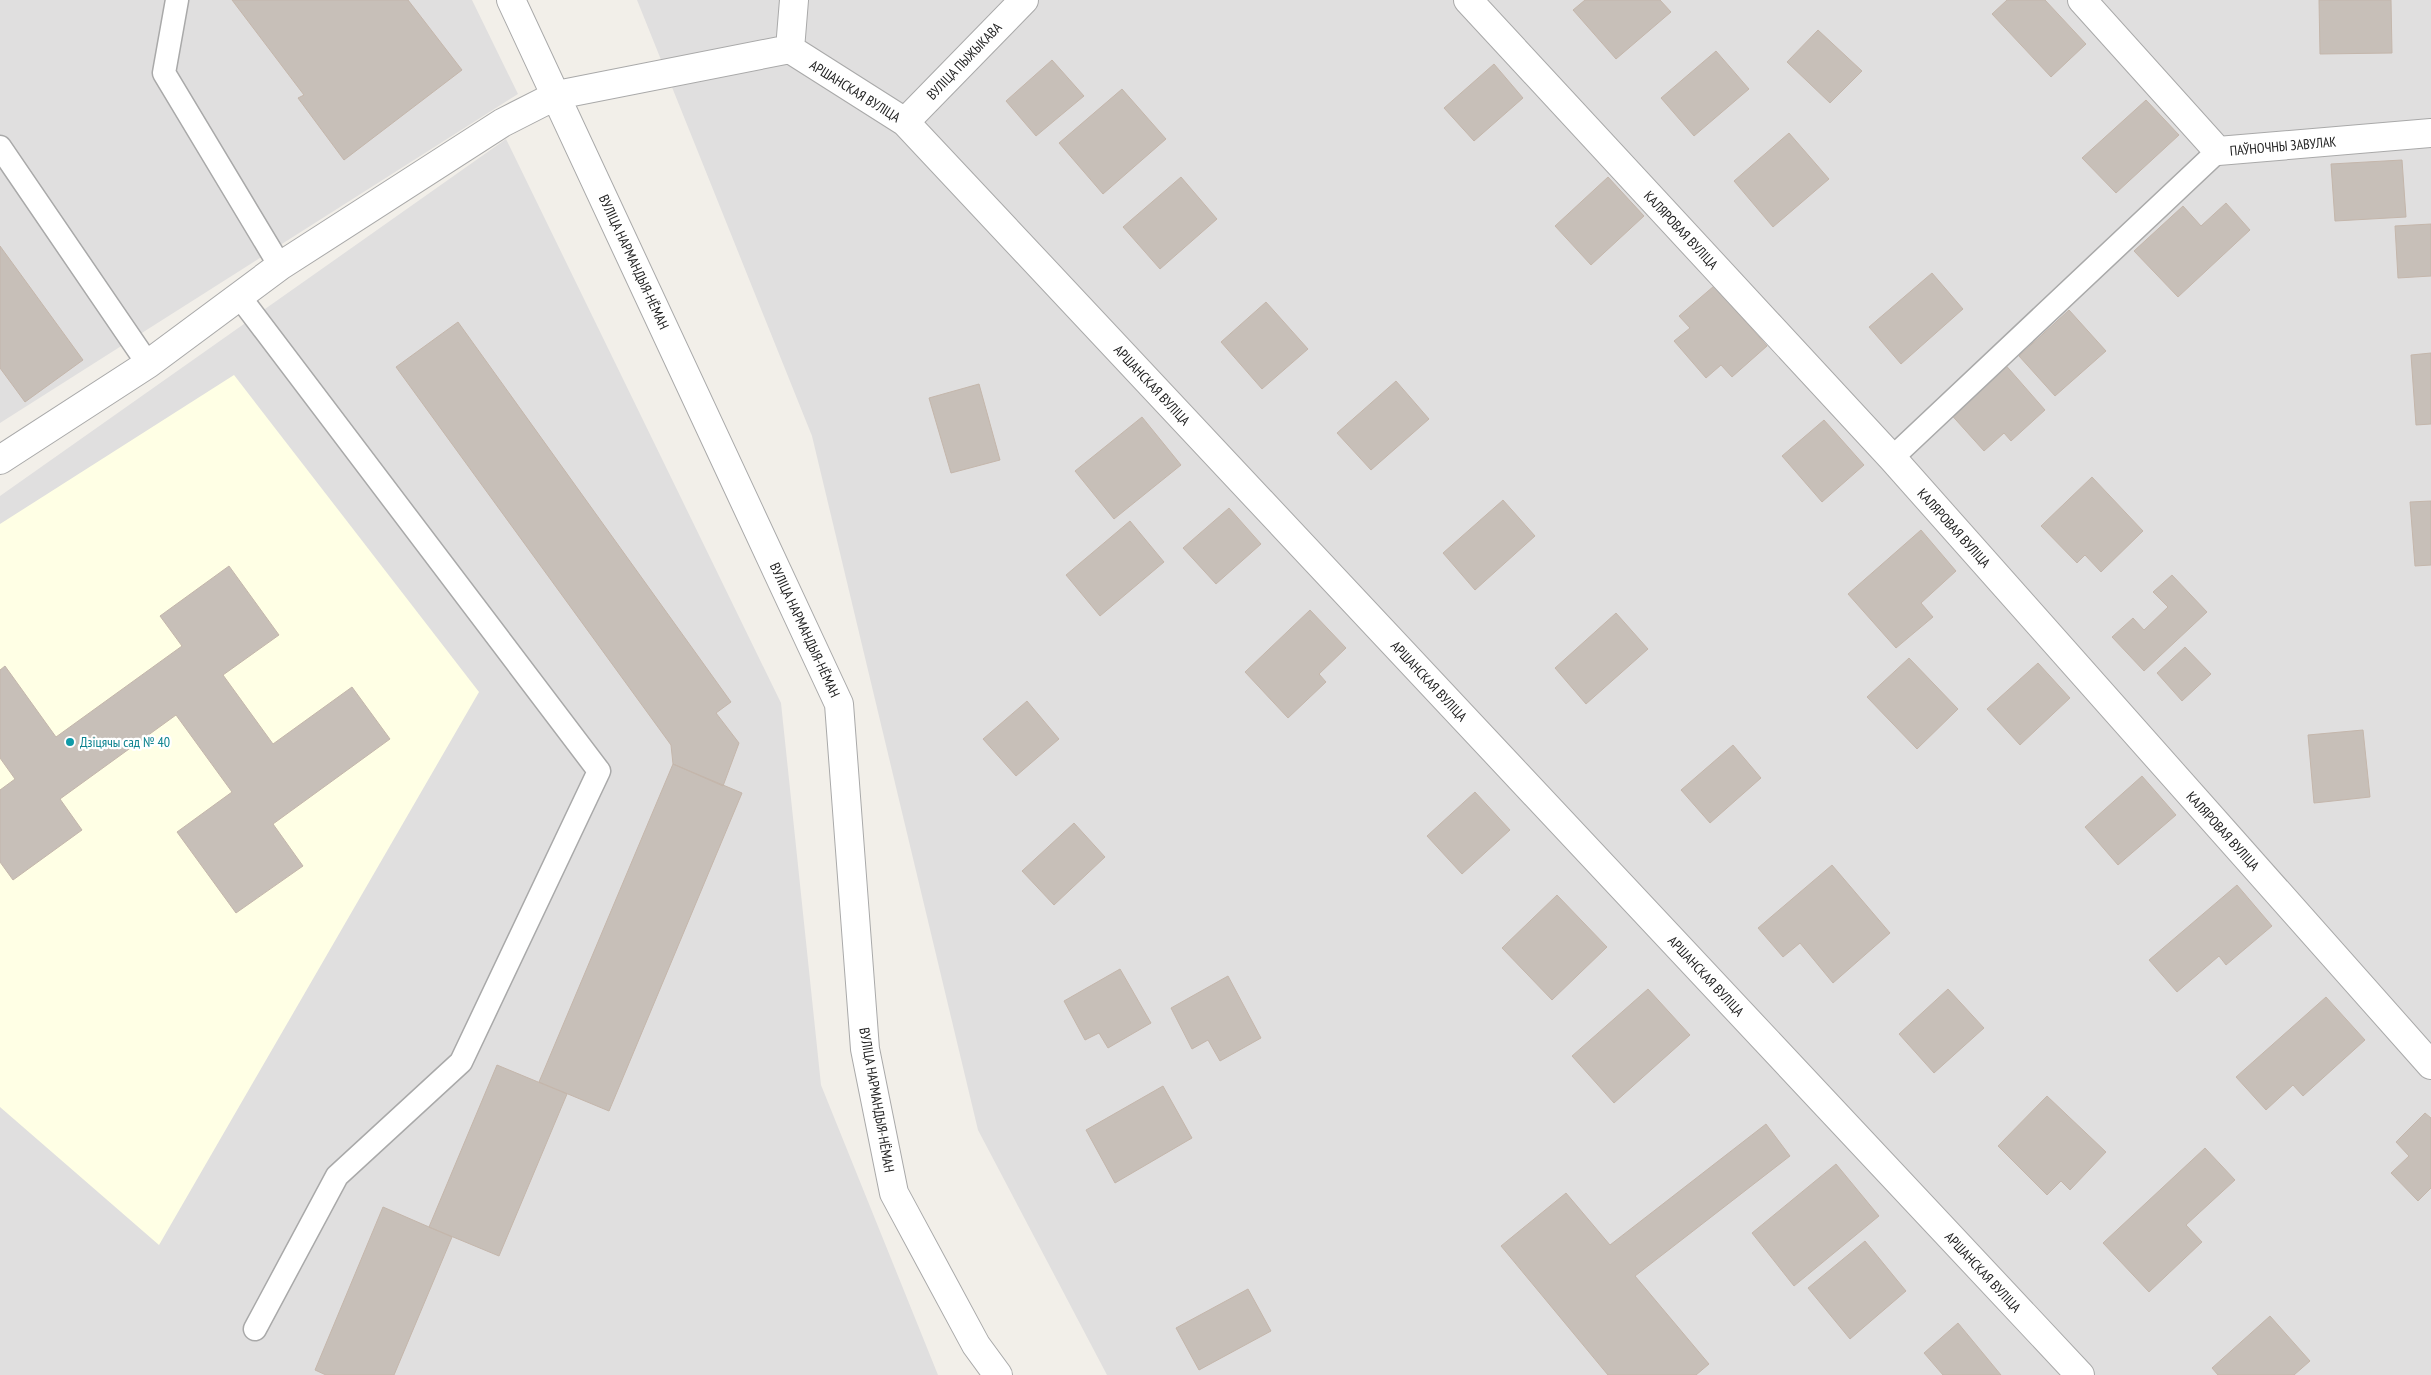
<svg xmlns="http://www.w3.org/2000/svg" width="2431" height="1375" font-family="'PT Sans Narrow',sans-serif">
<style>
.residential{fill:#e0dfdf}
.education{fill:#ffffe5}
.building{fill:#c7bfb8;stroke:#c4b6ab}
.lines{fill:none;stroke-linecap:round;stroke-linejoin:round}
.service-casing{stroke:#a9a9a9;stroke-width:25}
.minor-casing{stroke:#a9a9a9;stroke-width:30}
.service{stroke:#fff;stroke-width:22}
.minor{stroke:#fff;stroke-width:28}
.culture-dot{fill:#0f9aa8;stroke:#fff;stroke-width:2}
.labels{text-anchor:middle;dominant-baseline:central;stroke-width:4.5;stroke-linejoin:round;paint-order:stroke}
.street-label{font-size:14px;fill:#222;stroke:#fff}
.culture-label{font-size:14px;fill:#0d838f;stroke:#fff;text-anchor:start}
</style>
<rect width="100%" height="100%" fill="#f2efe9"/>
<!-- residential -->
<path class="residential" d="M0,0h472l46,94 -518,329z
M637,0h1794v1375h-1324l-129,-245 -166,-694z
M506,139l275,564 40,382 117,290h-938v-879z"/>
<!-- education -->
<path class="education" d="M234,375l245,317 -320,553 -159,-138v-583z"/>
<!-- building -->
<path class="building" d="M232,0h176l54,70 -118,90 -46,-62 6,-3z
M1585,0h75l11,12 -55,47 -43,-49z
M2007,0h38l41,44 -35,33 -59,-63z
M2319,0h72l1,53 -72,1z
M1818,30l44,41 -32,32 -43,-41z
M1716,51l33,38 -55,47 -33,-38z
M1052,60l32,36 -48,40 -30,-35z
M1494,64l29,34 -49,43 -30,-33z
M1122,89l44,50 -63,55 -44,-51z
M2146,100l33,35 -63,58 -34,-35z
M1789,133l40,46 -56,48 -39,-46z
M2402,160l4,57 -71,4 -4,-57z
M1181,177l36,42 -57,50 -37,-42z
M1608,177l36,39 -53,49 -36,-39z
M2226,203l24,27 -72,67 -44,-46 49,-45 18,20z
M2431,224v52l-33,2 -3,-52z
M0,246l83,114 -58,42 -25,-34z
M1932,273l31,36 -62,55 -32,-37z
M1714,286l53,60 -35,31 -11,-12 -15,13 -32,-37 16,-13 -11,-12z
M1266,302l42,47 -46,40 -41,-47z
M2069,310l37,41 -51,45 -36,-40z
M458,322l273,380 -15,11 23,30 -16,43 -50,-22 -2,-19 -275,-378z
M2431,353v71l-15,1 -5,-70z
M2002,361l43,49 -34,31 -7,-8 -20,18 -37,-41z
M1396,381l33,38 -58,51 -34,-37z
M979,384l21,76 -49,13 -22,-75z
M1142,417l39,48 -67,54 -39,-48z
M1824,420l40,45 -42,37 -40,-46z
M2092,477l51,54 -42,41 -16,-17 -8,8 -36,-37z
M1503,500l32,36 -60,54 -32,-37z
M2431,501v64l-16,1 -5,-64z
M1229,508l32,36 -45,40 -33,-36z
M1130,521l34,41 -64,54 -34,-41z
M1921,530l35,41 -35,32 12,14 -37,31 -48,-54z
M229,566l50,69 -56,40 50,69 79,-57 38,52 -117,85 30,42 -67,47 -59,-81 55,-40 -56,-77 -116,84 22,31 -69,50 -13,-18v-72l15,-11 -15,-21v-88l5,-4 51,71 126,-91 -22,-30z
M2172,575l35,37 -63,59 -32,-34 21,-19 11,12 24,-23 -15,-15z
M1310,610l36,38 -27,26 7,8 -38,36 -43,-46z
M1616,613l32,36 -62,55 -31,-36z
M2185,647l26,27 -29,27 -25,-28z
M1909,658l49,51 -41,40 -50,-52z
M2038,663l32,35 -50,47 -33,-36z
M1027,701l32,38 -43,37 -33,-37z
M2363,730l7,67 -56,6 -6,-68z
M1733,745l28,33 -51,45 -29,-33z
M673,764l69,29 -133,318 -70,-29z
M2142,776l34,39 -58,50 -33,-38z
M1475,792l35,38 -48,44 -35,-38z
M1074,823l31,34 -51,48 -32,-34z
M1832,865l58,68 -57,50 -33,-40 -17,14 -25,-29z
M2237,885l35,41 -46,39 -7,-9 -42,36 -28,-32z
M1557,895l50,52 -55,53 -50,-52z
M1120,969l31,54 -43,25 -9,-15 -14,7 -21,-39z
M1228,976l33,62 -41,23 -12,-21 -16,9 -21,-41z
M1648,989l42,46 -76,68 -42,-47z
M1948,989l36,39 -50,45 -35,-39z
M2326,997l39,43 -62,56 -10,-11 -27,25 -30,-33z
M497,1065l70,29 -68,162 -70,-29z
M1163,1086l29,52 -77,45 -29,-53z
M2047,1096l59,56 -36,38 -9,-9 -14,14 -49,-49z
M2425,1113l6,5v70l-13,13 -27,-28 18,-17 -13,-14z
M1766,1124l24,32 -155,120 74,88 -13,11h-88l-107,-129 65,-53 44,52z
M2205,1148l30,32 -49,45 16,17 -53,50 -46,-49z
M1836,1164l43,52 -85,70 -42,-53z
M383,1207l69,30 -58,138h-68l-11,-5z
M1865,1241l41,50 -56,48 -42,-51z
M1248,1289l23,42 -72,39 -23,-42z
M2270,1316l40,45 -16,14h-76l-6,-7z
M1958,1323l43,52h-58l-19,-22z"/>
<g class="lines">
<defs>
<path id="service" d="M177,0l-13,73 116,193
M0,147l148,217
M239,296l360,475 -138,291 -124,114 -82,153
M1892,458l326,-307"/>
<path id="minor" d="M511,0l328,704 26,345 29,144 82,152 22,30
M794,0l-4,49 115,73 1175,1253
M1468,0l424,458 539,607
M2082,0l136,151 213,-18
M905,122l119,-122
M0,460l148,-96 132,-98 222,-143 55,-28 233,-46"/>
</defs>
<!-- service casing -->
<use href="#service" class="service-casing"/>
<!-- minor casing -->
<use href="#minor" class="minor-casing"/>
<!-- service -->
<use href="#service" class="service"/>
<!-- minor -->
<use href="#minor" class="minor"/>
</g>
<!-- markers -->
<circle class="culture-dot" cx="70" cy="742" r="5"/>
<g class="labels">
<!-- street labels -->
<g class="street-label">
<text transform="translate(964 61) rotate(-46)">ВУЛІЦА ПЫЖЫКАВА</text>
<text transform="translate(855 91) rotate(32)">АРШАНСКАЯ ВУЛІЦА</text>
<text transform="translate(2283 146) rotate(-5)">ПАЎНОЧНЫ ЗАВУЛАК</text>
<text transform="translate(1681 230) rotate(47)">КАЛЯРОВАЯ ВУЛІЦА</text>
<text transform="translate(634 262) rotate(65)">ВУЛІЦА НАРМАНДЫЯ-НЁМАН</text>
<text transform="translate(1152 385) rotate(47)">АРШАНСКАЯ ВУЛІЦА</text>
<text transform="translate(1954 528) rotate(48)">КАЛЯРОВАЯ ВУЛІЦА</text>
<text transform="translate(805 630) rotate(65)">ВУЛІЦА НАРМАНДЫЯ-НЁМАН</text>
<text transform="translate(1429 681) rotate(47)">АРШАНСКАЯ ВУЛІЦА</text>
<text transform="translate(2223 831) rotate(48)">КАЛЯРОВАЯ ВУЛІЦА</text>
<text transform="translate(1706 976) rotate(47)">АРШАНСКАЯ ВУЛІЦА</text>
<text transform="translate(877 1100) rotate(80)">ВУЛІЦА НАРМАНДЫЯ-НЁМАН</text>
<text transform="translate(1983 1272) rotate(47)">АРШАНСКАЯ ВУЛІЦА</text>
</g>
<!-- culture labels -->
<g class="culture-label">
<text x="80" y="742">Дзіцячы сад № 40</text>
</g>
</g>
</svg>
